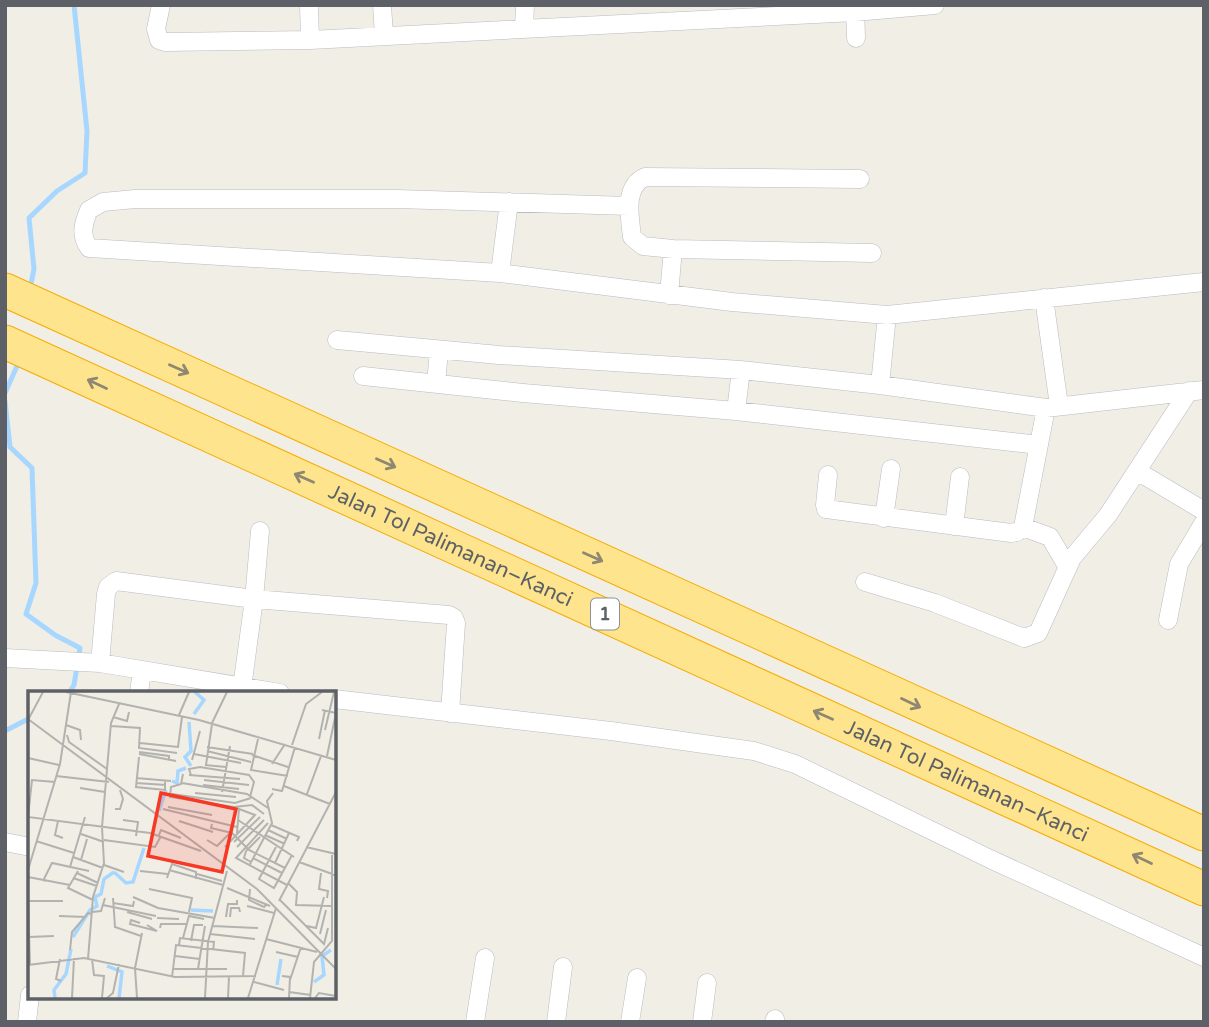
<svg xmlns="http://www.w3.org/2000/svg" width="1209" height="1027" font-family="'Varela Round',sans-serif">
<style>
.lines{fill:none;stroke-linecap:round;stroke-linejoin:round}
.stream{stroke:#a7d7ff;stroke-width:5}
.street-casing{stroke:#b8bbc0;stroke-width:19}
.highway-casing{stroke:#f6ac00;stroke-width:35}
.street{stroke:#fff;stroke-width:18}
.highway{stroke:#ffe48e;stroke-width:33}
.oneway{stroke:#8e8873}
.labels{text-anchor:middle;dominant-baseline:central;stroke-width:5;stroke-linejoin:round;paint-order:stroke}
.shield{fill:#fff;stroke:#8e9095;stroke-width:2}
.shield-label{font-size:19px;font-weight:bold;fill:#5d6167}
.street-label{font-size:21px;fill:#5d6167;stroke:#fff}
.inset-river{fill:none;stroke:#a7d7ff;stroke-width:3.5}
.inset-road{fill:none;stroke:#b2b2af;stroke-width:2}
.view{fill:#f73825;fill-opacity:0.15;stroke:#f73825;stroke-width:3.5}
.inset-edge{fill:none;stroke:#5d6167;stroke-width:3.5}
</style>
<rect width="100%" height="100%" fill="#f1eee5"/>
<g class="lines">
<!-- stream -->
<path class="stream" d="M31,284l3,-15 -5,-51 28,-27 28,-18 2,-42 -13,-126
M5,393l12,-27
M5,401l5,46 22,21 4,115 -10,31 29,21 25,13 -6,37 -5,8
M5,731l25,-13"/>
<defs>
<path id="street" d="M161,5l-5,24 3,11 6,2 145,-2 545,-28 80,-7
M309,5l1,35
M382,5l2,30
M855,5l1,33
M524,28l1,-23
M860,179l-215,-2c-22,10 -15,40 -13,60l11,9 30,3 199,4
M629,206l-232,-7h-262l-32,3 -14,8c-6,14 -9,25 0,38l411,25 232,29 155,13 317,-33
M500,273l9,-71
M669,295l4,-46
M1044,298l15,108
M887,315l-7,70 166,23 158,-18
M337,340l162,15 242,15 139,15
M363,376l160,17 213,18 303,34
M436,384l3,-34
M736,411l5,-41
M1137,471l67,40
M828,475l-3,30 1,4 185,24 6,-1 6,-5 27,10 17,29
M884,518l7,-49
M954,526l6,-49
M1023,527l23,-119
M865,582l70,21 89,35 14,-5 34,-75 36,-43 81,-124
M1168,620l11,-56 25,-42
M5,658l95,5 180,30
M100,663l6,-69 2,-7 8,-6 138,18 195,16 5,3 2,5 -6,90
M242,688l12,-89 6,-68
M139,693l3,-23
M334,699l277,32 143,20 41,13 195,95 214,98
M5,842l25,5
M27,1022l3,-27
M475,1022l10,-64
M556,1022l7,-55
M630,1022l7,-44
M702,1022l5,-39
M774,1022l1,-3"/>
<g id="highway">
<path d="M5,290l1199,544"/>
<path id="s1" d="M5,342l1199,547"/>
</g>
</defs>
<!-- street casing -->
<use href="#street" class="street-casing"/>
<!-- highway casing -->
<use href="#highway" class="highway-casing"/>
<!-- street -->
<use href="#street" class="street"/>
<!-- highway -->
<use href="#highway" class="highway"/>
</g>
<!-- one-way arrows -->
<defs><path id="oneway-shaft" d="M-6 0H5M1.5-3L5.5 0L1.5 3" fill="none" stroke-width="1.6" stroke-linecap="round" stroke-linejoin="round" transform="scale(1.75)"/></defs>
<g class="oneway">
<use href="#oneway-shaft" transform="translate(179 369) rotate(24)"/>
<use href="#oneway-shaft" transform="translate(97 384) rotate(-155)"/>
<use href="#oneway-shaft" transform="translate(386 463) rotate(24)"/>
<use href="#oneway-shaft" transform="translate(304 478) rotate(-156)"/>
<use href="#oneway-shaft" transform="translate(593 557) rotate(24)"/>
<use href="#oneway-shaft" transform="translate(911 703) rotate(25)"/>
<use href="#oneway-shaft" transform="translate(823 715) rotate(-156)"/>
<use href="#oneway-shaft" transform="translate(1142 859) rotate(-155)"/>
</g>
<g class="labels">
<!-- shield labels -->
<rect class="shield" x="591" y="598.5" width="28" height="31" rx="5"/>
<g class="shield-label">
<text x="605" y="614">1</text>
</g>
<!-- street labels -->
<g class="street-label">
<text stroke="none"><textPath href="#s1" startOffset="490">Jalan Tol Palimanan–Kanci</textPath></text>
<text stroke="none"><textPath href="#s1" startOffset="1057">Jalan Tol Palimanan–Kanci</textPath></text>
</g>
</g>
<!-- overview -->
<g transform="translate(28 691)">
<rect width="308" height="308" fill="#f1eee5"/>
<path class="inset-river" d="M166,23l10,-14 -9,-8M161,31l2,29 -6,6 6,9M144,90l5,2 1,-12 8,-3M131,120l7,-21M86,181l12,11 7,-1 11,-34M163,219l22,1M45,246l17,-27 7,-4 -2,-9 6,-3 3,-15 10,-7M79,275l15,6 -3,26M286,291l10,-7 -2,-19 9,-6M249,294l4,-26M27,307l-1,-8 12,-16 5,-25"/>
<path class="inset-road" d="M38,1l133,28 137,40M294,19l14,3 -9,43M151,24l10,-23M85,26l14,4 2,-9M0,28l229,170 79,80M0,29l15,-28M184,32l15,-31M38,34l14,5 1,10M83,35l29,2 -1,20 38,5M297,39l9,-38M39,44l2,7 38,27M230,48l-7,31 37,6M291,48l6,-29M112,52l38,4 4,-30M264,54l14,-41 16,-12M179,56l46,7M179,60l44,11M111,61l30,4v4M111,63l37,7M166,63l47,9M224,64l36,12M111,66l-3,30 29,3v-10M0,67l31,7M164,69l8,-29M244,73l13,-20M177,74l21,2M178,74l6,-41M155,83l-2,10 -10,3 -1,10 64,10 18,-2 12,9M161,84l51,4M163,84l-2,-6 11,-2 49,8 5,7 -4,15M28,85l53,6M108,87l35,3M176,89l45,5M27,91l-23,-2 -4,37 122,16 51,18M108,92l30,2M154,92l65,11 21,14M175,94l36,4M256,95l46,18M52,97l25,4M244,98l10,2 13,-44M194,101l8,-46M167,102l41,4M144,103l63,9 16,-5M279,103l14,-38M140,116l44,8M87,118h5l3,-10 -3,-9M135,118l74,18M95,129l15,2 -2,14M210,129l56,37M30,130l-3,14 8,3M151,130l34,11M240,132l-32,35 51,27M184,133l-1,4 21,5 17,17 36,18M243,134l28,12 -2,4M240,139l19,9M53,143l23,8M131,144l2,-5 20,8M237,144l20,9M76,149l51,7 6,-11M179,149l10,6 13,-13M8,150l38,12M206,151l26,-25M197,156l30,-32 -16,-6 -2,24M209,156l27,-27M248,156l-17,32 15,9 18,-33M278,156l30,7M45,166l30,11M225,167l29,15M53,169l6,-21M223,171l-7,-4 2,-7 14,-14M271,171l36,13M247,172l14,-30M76,174l20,7M221,175l23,-43 -5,-22 6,-8M42,176l15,-50M0,179l32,-106 11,-72M141,179l54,15M50,180l-10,17 25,12M112,180l28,3M49,182l21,10M293,182l-2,16 9,2 -1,7M169,183l25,7M0,186l42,8M45,187l24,8M139,187l5,-14 24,8v7M15,190l9,-18 37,8M260,192l9,9 -1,13 36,1M199,197l43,18M121,198l43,9 -3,14M222,198l-1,11 15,7 3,-3M85,207l2,29 26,9M0,209l2,65M252,209l44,44 4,-16M0,210h35M251,210l57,-109M85,212l20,3 1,-5M119,212l-14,-6 25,11 57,10M75,214l53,11M219,215l27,7M64,221l9,-1 4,-13M99,221l25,7M31,225l27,1M198,226l2,-13h9v-4M202,226l1,-9h8l1,4M129,227l22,1M112,232l-9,-3 -1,4 27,7 -10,-6M185,235l45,2M279,235l9,2 8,-31M132,237l1,-4h26M182,243l45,5M292,243l6,-24M1,246l25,-1M155,247l6,-22 15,3M238,248l51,13M163,250l3,-16h9M151,254l1,-7 34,4 -1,9M42,259l2,-18 16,-19 4,1M248,261l22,5M147,265l25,3M32,268l-4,20 5,2M60,268l5,-62 11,-34 -2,-36 9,-104 8,-19M64,268l2,16 10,1 -2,22M0,274l56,-7 91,19 81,-1M107,277l7,-35M107,277l2,30M145,278h54M170,278l7,-43M254,285l8,1 -1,21M144,286l4,-32 69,8 -2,23M262,289l11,-33M226,291l30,8M261,301l22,3M44,307l2,-40M79,307l6,-5 6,-29M177,307l3,-56 19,-71M200,307l1,-22M220,307l28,-90M282,307l4,-36 18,-21v-86M287,307l4,-5 17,3"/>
<path class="view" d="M133,102l75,16 -14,63 -74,-16z"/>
<rect width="308" height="308" class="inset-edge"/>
</g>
<!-- border -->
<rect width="1209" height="1027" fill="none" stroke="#5d6167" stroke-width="14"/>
</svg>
